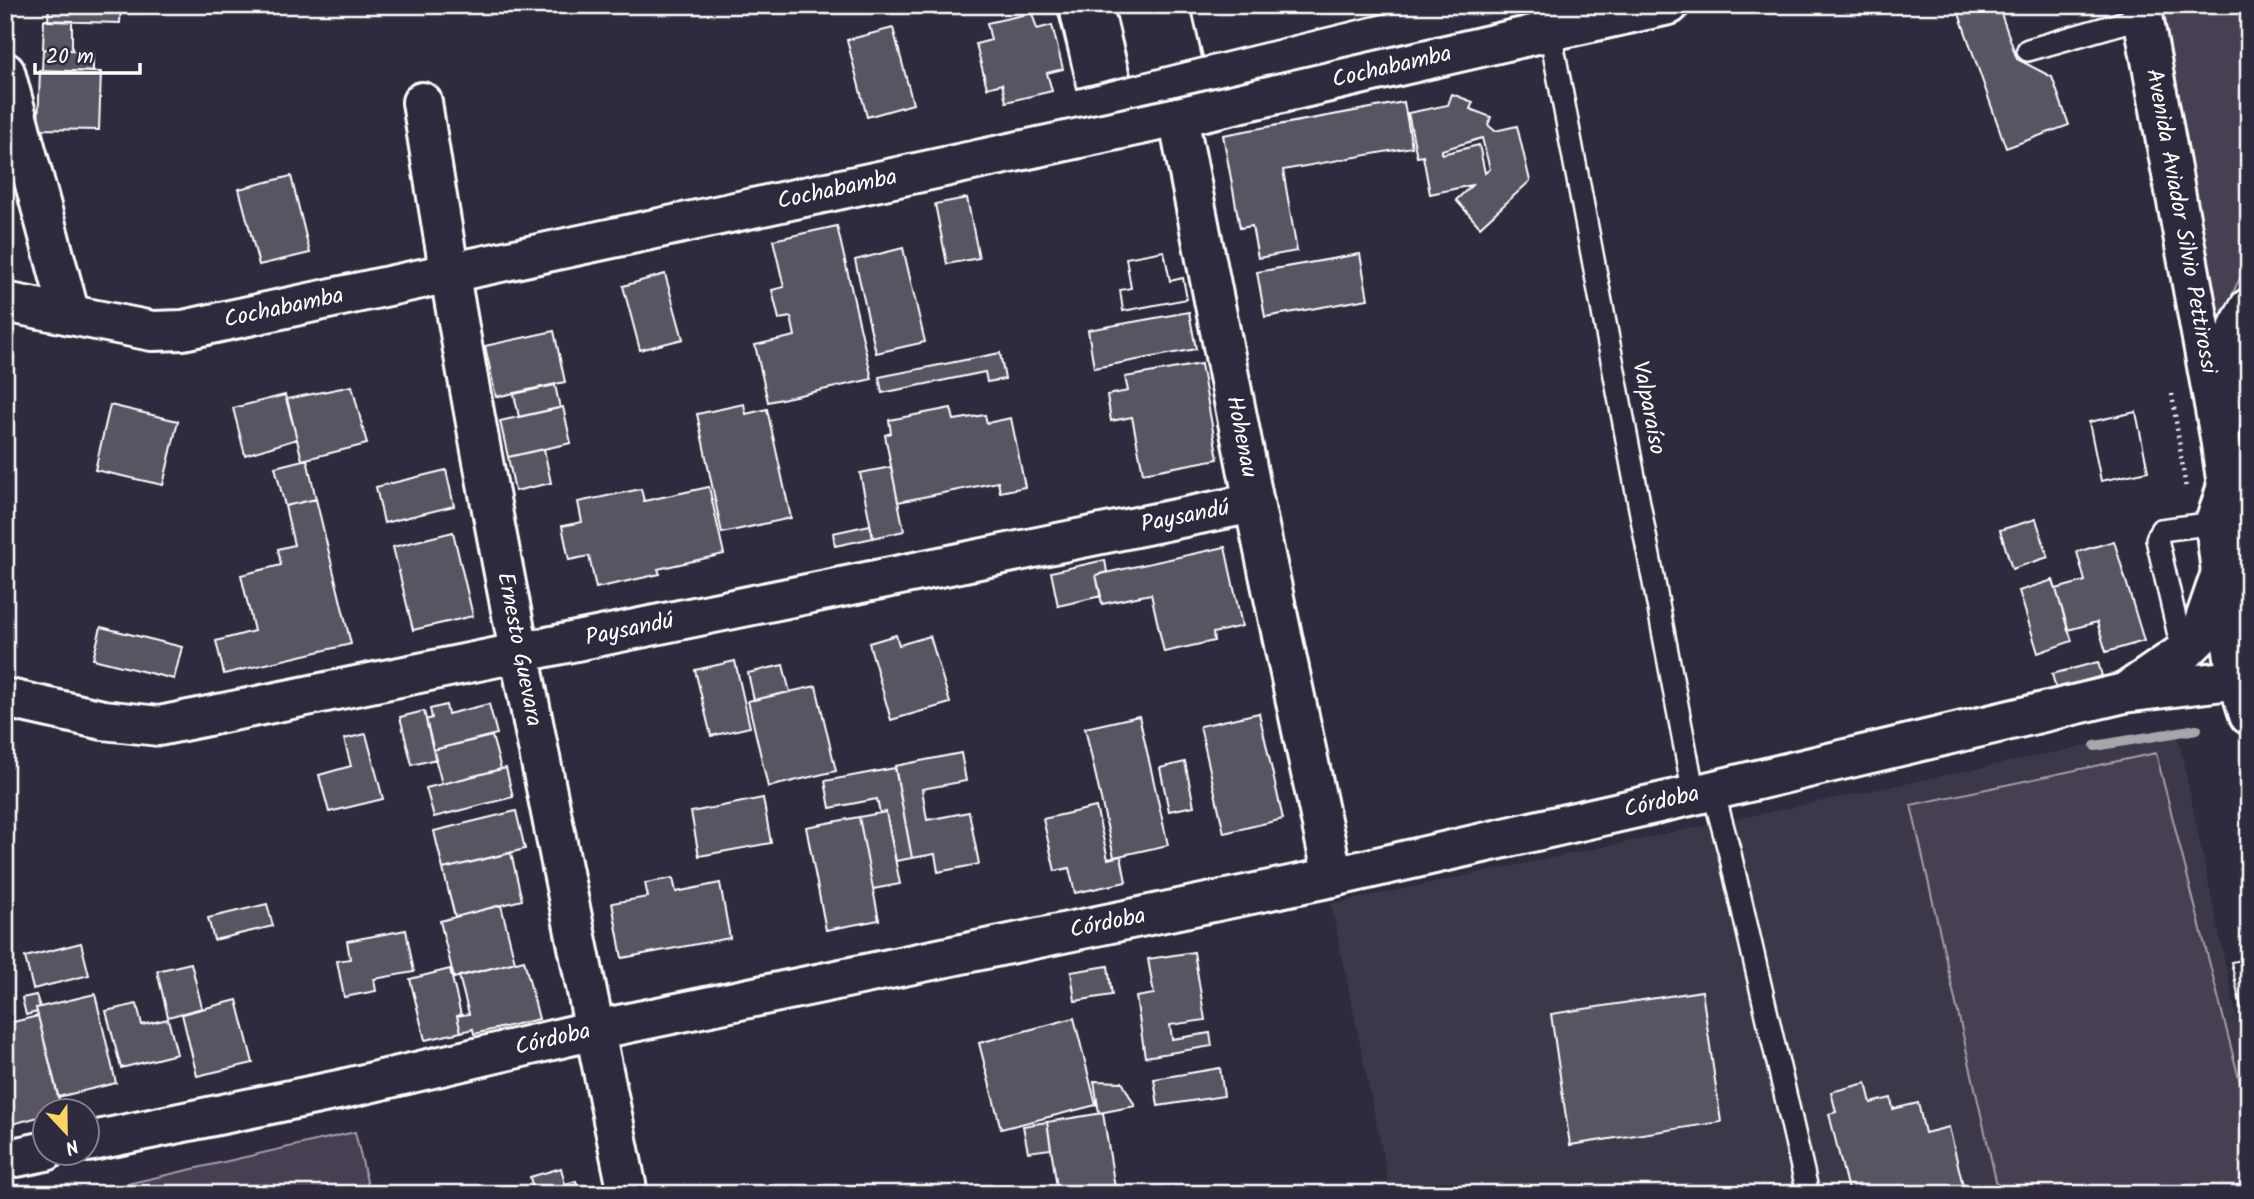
<svg xmlns="http://www.w3.org/2000/svg" width="2254" height="1199" font-family="Kalam,sans-serif">
<style>
.built{fill:#3c3749}
.green{fill:#464152;stroke:#a2a0a8;stroke-width:2}
.lines{fill:none;stroke-linecap:round;stroke-linejoin:round}
.stream{stroke:#a7a6ad;stroke-width:10}
.building{fill:#595564;stroke:#fff;stroke-width:2;fill-rule:evenodd}
.service-casing{stroke:#fff;stroke-width:26}
.minor-casing{stroke:#fff;stroke-width:44}
.primary-casing{stroke:#fff;stroke-width:44}
.motorway-casing{stroke:#fff;stroke-width:44}
.path{stroke:#fff;stroke-width:4.5;stroke-dasharray:2 5;stroke-linecap:butt}
.service{stroke:#2f2a3d;stroke-width:21}
.minor{stroke:#2f2a3d;stroke-width:38}
.primary{stroke:#2f2a3d;stroke-width:38}
.motorway{stroke:#2f2a3d;stroke-width:38}
.labels{text-anchor:middle;dominant-baseline:central;stroke-width:5;stroke-linejoin:round;paint-order:stroke}
.street-label{font-size:23px;fill:#fff;stroke:#2f2a3d}
</style>
<rect width="100%" height="100%" fill="#2f2a3d"/>
<filter id="ink" filterUnits="userSpaceOnUse"><feTurbulence type="fractalNoise" baseFrequency=".0143" numOctaves="2"/><feDisplacementMap in="SourceGraphic" scale="14" xChannelSelector="R" yChannelSelector="G"/><feConvolveMatrix kernelMatrix="1 2 1 2 8 2 1 2 1" color-interpolation-filters="sRGB"/></filter>
<g filter="url(#ink)">
<!-- built -->
<path class="built" d="M2176,727l73,350v117h-858l-60,-290z"/>
<!-- green -->
<path class="green" d="M2160,5h89v257l-13,24 -17,41z
M2156,753l93,365v76h-250l-88,-389z
M355,1132l15,62h-287z"/>
<g class="lines">
<!-- stream -->
<path class="stream" d="M2095,746l102,-17"/>
</g>
<!-- building -->
<path class="building" d="M49,5h72l-1,18 -72,-2z
M1056,5h57l17,71 -53,13z
M1058,5h56l17,70 -54,13z
M1113,5h77l12,53 -72,18z
M1114,5h77l12,52 -72,18z
M1190,5h222v2l-210,51z
M1191,5h222v1l-210,51z
M1956,5h42l19,54 35,18 17,48 -63,23z
M1032,13l5,16 15,-4 11,44 -16,4 5,18 -46,11 -4,-18 -15,4 -11,-44 15,-4 -4,-17z
M44,20l28,1v29l-29,-1z
M893,28l20,76 -46,13 -20,-77z
M43,49l50,2v21l-51,-2z
M40,70l61,2 -2,58 -61,-1z
M1452,94l21,8 -3,7 21,8 -3,8 7,6 22,-5 13,55 -50,46 -24,-27 16,-15 -42,9 -7,-38 -6,1 -9,-44 40,-8zM1482,138l8,31 -5,4 -6,-28 -37,9v-4z
M1404,102l8,45 -129,23 14,81 -39,7 -6,-32 -12,2 -17,-93z
M291,176l19,77 -51,12 -20,-76z
M967,198l12,60 -32,6 -12,-60z
M837,226l35,153 -104,23 -13,-57 40,-9 -4,-19 -12,2 -7,-29 12,-3 -11,-47z
M903,248l22,94 -49,11 -21,-93z
M1164,251l6,30 13,-3 4,21 -64,12 -3,-21 11,-2 -5,-30z
M1164,251l6,30 13,-3 4,21 -64,12 -3,-21 11,-2 -5,-30z
M1360,254l8,45 -103,18 -8,-45z
M665,274l18,65 -43,11 -17,-64z
M1189,312l7,37 -102,19 -6,-38z
M554,331l11,51 -69,15 -11,-51z
M1000,353l5,26 -18,3 -2,-10 -103,21 -3,-16z
M5,362l8,1 -8,34z
M1201,364l17,95 -75,14 -11,-56 -21,4 -4,-26 21,-4 -3,-14z
M555,385l5,23 -41,9 -5,-23z
M352,386l15,58 -65,16 -15,-61z
M285,395l12,44 -52,16 -12,-47z
M744,404l2,10 21,-5 24,109 -69,15 -25,-119z
M110,405l68,16 -15,64 -68,-15z
M563,407l8,36 -63,14 -8,-36z
M951,408l3,12 31,-5 2,8 24,-5 14,69 -25,5 -2,-10 -100,20 -13,-67 6,-2 -2,-13z
M2136,412l12,59 -47,10 -12,-59z
M2136,412l12,59 -47,10 -12,-59z
M544,449l7,34 -36,8 -7,-34z
M307,459l9,40 -31,7 -10,-39z
M891,467l13,64 -31,7 -13,-65z
M446,470l8,36 -70,17 -8,-36z
M709,487l15,67 -66,15 2,5 -64,14 -7,-32 -20,4 -7,-34 20,-4 -4,-20 63,-13 3,12z
M316,499l35,145 -127,30 -8,-33 38,-10 -13,-56 40,-10 -3,-16 16,-4 -9,-39z
M2036,519l12,38 -36,12 -12,-39z
M870,525l3,13 -38,8 -2,-13z
M453,532l20,84 -60,14 -20,-83z
M2114,541l30,100 -38,11 -9,-30 -29,8 -12,-41 29,-8 -8,-29z
M1225,547l17,79 -29,7 1,8 -50,11 -13,-58 -49,10 -6,-29z
M1105,560l2,12 -11,3 5,21 -43,10 -7,-34z
M2053,580l19,61 -34,12 -19,-62z
M101,627l81,20 -8,32 -81,-20z
M896,635l3,10 31,-9 20,67 -59,17 -22,-77z
M735,661l15,66 -39,9 -16,-66z
M2098,662l4,14 -46,13 -4,-15z
M783,665l7,27 -36,8 -6,-27z
M816,686l20,85 -68,16 -20,-86z
M489,704l8,30 -64,16 -7,-30 6,-2 -2,-9 16,-4 2,9z
M424,711l12,48 -24,6 -12,-48z
M1259,713l24,106 -59,14 -24,-107z
M1139,716l29,129 -54,12 -29,-129z
M366,734l17,65 -54,13 -10,-37 32,-9 -7,-27z
M492,736l9,33 -59,15 -9,-34z
M961,753l5,28 -44,8 5,31 42,-8 10,52 -41,8 -3,-18 -23,4 -17,-92z
M1185,762l9,44 -25,5 -9,-43z
M506,768l7,29 -79,20 -8,-29z
M895,768l17,90 -16,3 -10,-49 -6,1 -3,-14 -47,9 -5,-27z
M763,798l8,45 -72,13 -8,-44z
M1096,807l12,52 13,-3 5,26 -51,11 -6,-25 -14,3 -12,-52z
M516,811l9,38 -82,20 -9,-38z
M886,812l14,72 -27,5 -14,-72z
M859,817l20,103 -53,10 -20,-103z
M511,853l11,47 -67,17 -12,-48z
M673,878l3,14 44,-9 10,55 -108,20 -10,-55 36,-6 -3,-14z
M267,904l6,22 -59,14 -6,-22z
M501,905l14,57 -61,16 -14,-57z
M406,930l8,42 -40,7 2,12 -32,6 -7,-36 13,-2 -3,-18z
M81,943l8,32 -56,14 -8,-32z
M1194,952l11,68 -35,5 2,14 38,-6 2,13 -67,11 -9,-60 18,-3 -6,-35z
M2249,959v47l-8,2 -10,-46z
M2249,959v47l-8,2 -10,-46z
M524,960l15,59 -65,15 -1,-5 -12,3 -4,-16 12,-2 -10,-38z
M191,963l11,45 -34,9 -11,-46z
M1108,966l4,29 -37,6 -4,-29z
M450,969l11,46 -4,1 4,16 -36,8 -15,-61z
M1702,991l19,131 -151,23 -19,-131z
M95,994l21,89 -58,14 -22,-89z
M36,995l4,12 -4,1 1,4 -11,3 -4,-17z
M237,1000l16,63 -56,13 -15,-62z
M137,1004l5,21 26,-6 9,35 -56,14 -15,-57z
M38,1016l24,95 -16,1v3l-41,11v-102z
M1074,1018l22,87 -95,24 -22,-86z
M1220,1068l4,28 -66,10 -4,-27z
M1094,1081l28,1 13,24 -36,7z
M1866,1083l5,20 20,-5 2,11 25,-6 7,30 24,-6 16,67h-56l-2,-8 -32,8h-26l-20,-80 7,-2 -5,-20z
M1103,1113l13,81h-58l-11,-72z
M1047,1122l4,27 -23,3 -5,-26z
M561,1168l4,16 11,-3 3,13h-45l-4,-17z"/>
<g class="lines">
<defs>
<path id="service" d="M1550,31l144,764
M2028,50l115,-33
M2183,653l-26,-114 4,-9 54,-7
M1713,791l17,63 77,335"/>
<g id="minor">
<path d="M5,72l65,243"/>
<path id="s1" d="M422,102c56,366 133,729 206,1092"/>
<path id="s2" d="M1178,117l76,386 79,374"/>
<path id="s3" d="M5,302l147,29 31,-1 995,-213 372,-86 119,-26"/>
<path d="M2129,690l54,-37 16,-16 22,-64"/>
<path id="s4" d="M5,698l98,22 56,6 1095,-223"/>
<path id="s5" d="M88,1142l255,-53 252,-59 738,-153 361,-82 430,-102 125,-15"/>
<path d="M17,1157l29,-6"/>
</g>
<path id="primary" d="M2227,486l-12,37 10,82 13,75 11,35"/>
<g id="motorway">
<path id="s6" d="M2141,5l79,432"/>
<path d="M2249,308l-10,18 -17,76 -2,35 7,49 22,63"/>
</g>
</defs>
<!-- service casing -->
<use href="#service" class="service-casing"/>
<!-- minor casing -->
<use href="#minor" class="minor-casing"/>
<!-- primary casing -->
<use href="#primary" class="primary-casing"/>
<!-- motorway casing -->
<use href="#motorway" class="motorway-casing"/>
<!-- path -->
<path class="path" d="M2172,394l14,95"/>
<!-- service -->
<use href="#service" class="service"/>
<!-- minor -->
<use href="#minor" class="minor"/>
<!-- primary -->
<use href="#primary" class="primary"/>
<!-- motorway -->
<use href="#motorway" class="motorway"/>
</g>
</g>
<g class="labels">
<!-- street labels -->
<g class="street-label">
<text stroke="none"><textPath href="#s3" startOffset="1418">Cochabamba</textPath></text>
<text stroke="none"><textPath href="#s3" startOffset="850">Cochabamba</textPath></text>
<text stroke="none"><textPath href="#s6" startOffset="220">Avenida Aviador Silvio Pettirossi</textPath></text>
<text stroke="none"><textPath href="#s3" startOffset="284">Cochabamba</textPath></text>
<text transform="translate(1648 408) rotate(79)">Valparaíso</text>
<text stroke="none"><textPath href="#s2" startOffset="326">Hohenau</textPath></text>
<text stroke="none"><textPath href="#s4" startOffset="1204">Paysandú</textPath></text>
<text stroke="none"><textPath href="#s4" startOffset="637">Paysandú</textPath></text>
<text stroke="none"><textPath href="#s1" startOffset="556">Ernesto Guevara</textPath></text>
<text stroke="none"><textPath href="#s5" startOffset="1610">Córdoba</textPath></text>
<text stroke="none"><textPath href="#s5" startOffset="1043">Córdoba</textPath></text>
<text stroke="none"><textPath href="#s5" startOffset="476">Córdoba</textPath></text>
</g>
</g>
<!-- margin -->
<rect width="2254" height="1199" fill="none" stroke="#2f2a3d" stroke-width="28"/>
<rect x="14" y="14" width="2226" height="1171" fill="none" stroke="#fff" stroke-width="2.5" filter="url(#ink)"/>
<!-- north arrow -->
<g transform="translate(66 1132) rotate(158)"><circle r="33" fill="#2f2a3d" stroke="#827f8b" stroke-width="2"/>
<path d="M0-5L12 26L0 18L-12 26Z" fill="#ffd166"/>
<text y="-10" font-size="19" font-weight="bold" text-anchor="middle" fill="#ffffff">N</text>
</g>
<!-- scale -->
<path d="M35 63v10h105v-10" fill="none" stroke="#ffffff" stroke-width="3.5"/>
<text x="46" y="63" font-size="21" fill="#ffffff" stroke="#2f2a3d" stroke-width="5" paint-order="stroke">20 m</text>
</svg>
